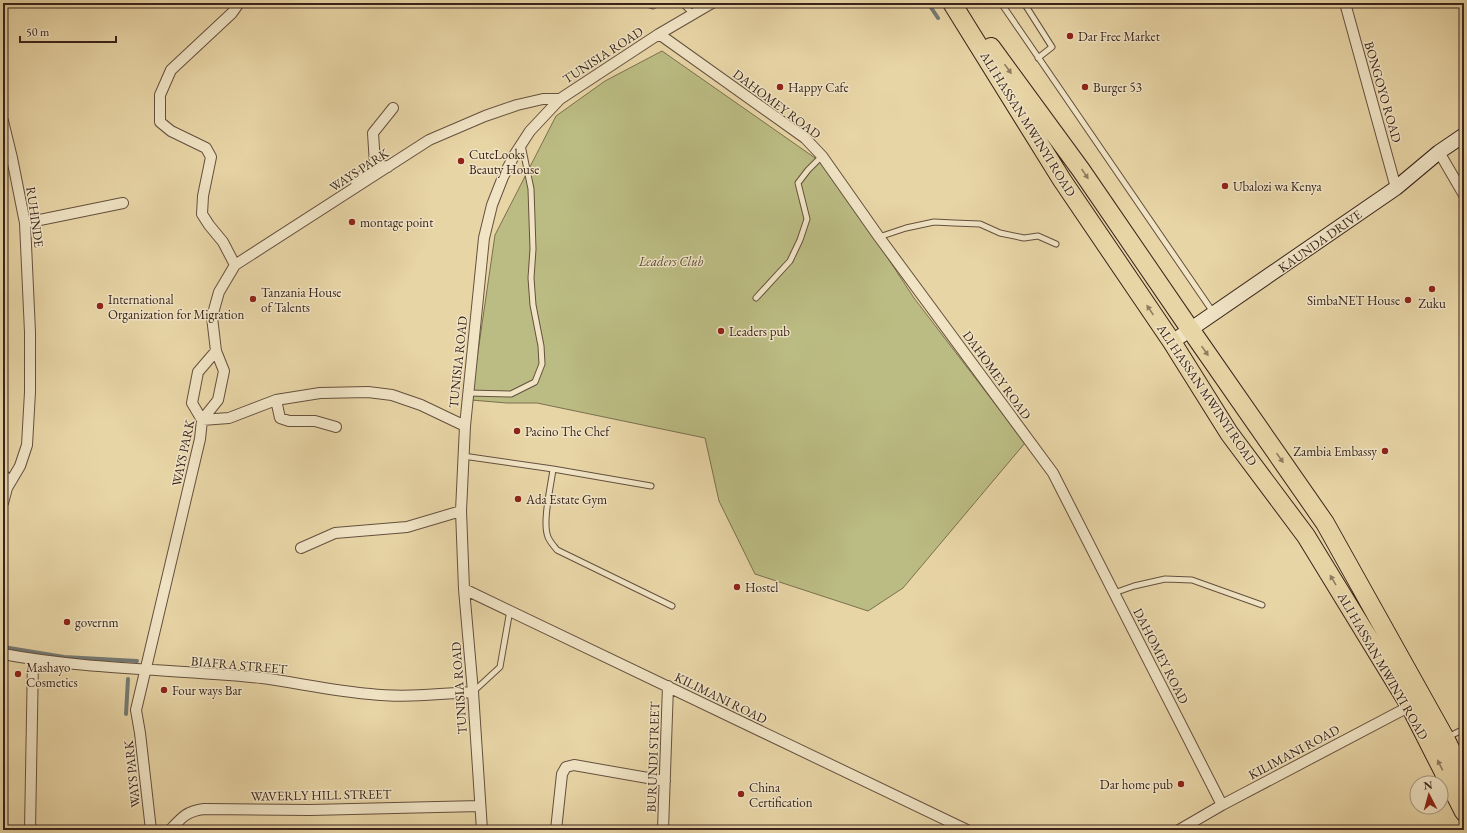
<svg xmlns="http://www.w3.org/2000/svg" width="1467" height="833" font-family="'EB Garamond',serif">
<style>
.green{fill:#bbbc83;stroke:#7a704f}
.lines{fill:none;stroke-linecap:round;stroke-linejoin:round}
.stream{stroke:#747b75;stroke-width:4}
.lane-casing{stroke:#65503e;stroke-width:7}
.street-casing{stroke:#65503e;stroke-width:12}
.secondary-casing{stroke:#39231b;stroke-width:16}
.highway-casing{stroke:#39231b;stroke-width:20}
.lane{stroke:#f0e4c5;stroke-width:5}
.street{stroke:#f0e4c5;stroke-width:10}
.secondary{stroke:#f0e4c5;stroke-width:14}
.highway{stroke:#e8d5a6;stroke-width:18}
.oneway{fill:#907c60}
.poi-dot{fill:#8f2418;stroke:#f0e4c5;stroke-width:1.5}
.labels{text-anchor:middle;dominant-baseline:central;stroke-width:3;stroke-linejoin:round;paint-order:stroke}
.poi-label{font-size:13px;fill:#39231b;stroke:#f0e4c5;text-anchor:start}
.street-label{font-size:13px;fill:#39231b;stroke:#f0e4c5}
.park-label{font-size:13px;font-style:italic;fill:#5a4935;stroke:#f0e4c5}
</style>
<rect width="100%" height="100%" fill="#e8d5a6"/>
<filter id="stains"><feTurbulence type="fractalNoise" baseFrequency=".005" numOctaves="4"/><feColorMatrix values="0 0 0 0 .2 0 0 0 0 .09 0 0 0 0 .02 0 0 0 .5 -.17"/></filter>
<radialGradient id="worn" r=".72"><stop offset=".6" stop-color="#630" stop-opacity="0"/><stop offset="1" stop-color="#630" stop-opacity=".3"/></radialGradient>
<!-- green -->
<path class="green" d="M662,51l166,116 86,131 111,145 -122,145 -35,23 -113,-37 -36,-73 -14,-63 -168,-35h-30l-36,-3 24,-165 61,-119 49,-35z"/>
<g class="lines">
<!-- stream -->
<path class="stream" d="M928,3l10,15
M3,647l61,10 73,4
M126,714l2,-35"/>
<defs>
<path id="lane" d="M644,3l9,3 4,-3
M682,3l11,11
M1001,3l212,309
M1024,3l28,44 -14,11
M879,237l27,-9 28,-6 20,1 26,1 20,9 24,5 14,-2 18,8
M756,298l34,-37 10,-21 7,-21 -9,-36 10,-13 14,-14
M468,393l43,1 24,-12 7,-18 -1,-18 -8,-41 -2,-27 2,-29 -2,-60 -9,-44
M463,456l90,13 98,17
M553,469c-2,17 -11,53 -5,68 2,5 6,9 9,13l115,56
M1114,593l20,-7 31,-7 27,1 70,25
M474,691l26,-24 10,-57
M1448,737l16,-8"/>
<path id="street" d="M1345,3l51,185
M659,34l146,104 17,18 57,81 174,236 169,332
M3,121l9,37 13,65 5,109v60l-3,53 -7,21 -13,22 -4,15
M1439,152l25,43
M388,167l-13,-3 -2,-31 20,-25
M356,182l19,-18
M25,223l98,-20
M235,265l-12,-23 -14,-17 -7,-11 1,-18 8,-39 -5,-9 -35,-17 -11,-9v-27l11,-25 61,-57 7,-10
M216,351l-18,21 -6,31 10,17 27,-2 47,-18 44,-7 48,-1 24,3 29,10 44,21
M276,400l4,18 9,3h26l21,6
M3,474l4,6h5
M301,548l34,-15 72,-6 54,-16
M464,589c168,80 335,161 503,241
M3,654c85,16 173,15 259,24 36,5 72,13 108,16 34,4 69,0 103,-2
M30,830l3,-170
M151,830l-11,-97 -4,-23 64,-271 2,-19 16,-20 6,-29 -8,-20 -4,-34 7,-25 16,-27 194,-125 56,-24 32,-11 26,-6h17
M170,830c12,-13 17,-19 34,-21l106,1 170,-4
M482,830l-9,-138 -9,-103 -3,-78 4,-85 19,-188 8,-33 11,-28 12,-23 15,-23 30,-32 99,-65 53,-31
M556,830l6,-56 4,-7 8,-2 91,16
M663,830l5,-144
M1179,830l43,-25 192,-101"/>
<path id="secondary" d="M1172,342l224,-154 43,-36 25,-17"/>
<path id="highway" d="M952,3l110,177 110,162 57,91 77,103 104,170 54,106
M991,47l90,123 109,159 135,194 120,215 19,39"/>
</defs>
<!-- lane casing -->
<use href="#lane" class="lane-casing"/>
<!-- street casing -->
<use href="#street" class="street-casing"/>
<!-- secondary casing -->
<use href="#secondary" class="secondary-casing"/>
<!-- highway casing -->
<use href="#highway" class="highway-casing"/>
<!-- lane -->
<use href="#lane" class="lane"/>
<!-- street -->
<use href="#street" class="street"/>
<!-- secondary -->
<use href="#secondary" class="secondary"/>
<!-- highway -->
<use href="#highway" class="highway"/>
</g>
<!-- one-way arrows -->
<defs><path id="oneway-solid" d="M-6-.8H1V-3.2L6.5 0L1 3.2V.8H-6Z"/></defs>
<g class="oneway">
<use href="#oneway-solid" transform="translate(1008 69) rotate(54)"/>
<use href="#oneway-solid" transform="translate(1085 174) rotate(56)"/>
<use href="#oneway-solid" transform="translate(1150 310) rotate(-124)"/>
<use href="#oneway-solid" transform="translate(1205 351) rotate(55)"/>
<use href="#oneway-solid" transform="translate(1280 458) rotate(55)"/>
<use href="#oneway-solid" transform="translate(1333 580) rotate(-121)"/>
<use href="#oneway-solid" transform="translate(1440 765) rotate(-117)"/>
</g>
<!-- markers -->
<g class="poi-dot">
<circle cx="1070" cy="36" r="4"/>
<circle cx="780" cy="87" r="4"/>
<circle cx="1085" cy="87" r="4"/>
<circle cx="461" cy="161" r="4"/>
<circle cx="1225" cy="186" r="4"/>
<circle cx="352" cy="222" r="4"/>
<circle cx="1432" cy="289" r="4"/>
<circle cx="253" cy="299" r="4"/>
<circle cx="1408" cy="300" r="4"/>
<circle cx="100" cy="306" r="4"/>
<circle cx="721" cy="331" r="4"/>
<circle cx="517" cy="431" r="4"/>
<circle cx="1385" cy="451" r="4"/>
<circle cx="518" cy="499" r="4"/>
<circle cx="737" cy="587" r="4"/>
<circle cx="67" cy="622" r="4"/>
<circle cx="18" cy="674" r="4"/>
<circle cx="164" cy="690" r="4"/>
<circle cx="1181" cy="784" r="4"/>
<circle cx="741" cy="794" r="4"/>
</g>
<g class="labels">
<!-- poi labels -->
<g class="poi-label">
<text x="1078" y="36">Dar Free Market</text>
<text x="788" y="87">Happy Cafe</text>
<text x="1093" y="87">Burger 53</text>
<text x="469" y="154">CuteLooks<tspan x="469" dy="15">Beauty House</tspan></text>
<text x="1233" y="186">Ubalozi wa Kenya</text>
<text x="360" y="222">montage point</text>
<text x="261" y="292">Tanzania House<tspan x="261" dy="15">of Talents</tspan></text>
<text x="108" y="299">International<tspan x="108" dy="15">Organization for Migration</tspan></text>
<text x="1400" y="300" text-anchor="end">SimbaNET House</text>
<text x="1432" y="303" text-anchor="middle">Zuku</text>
<text x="729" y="331">Leaders pub</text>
<text x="525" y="431">Pacino The Chef</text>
<text x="1377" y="451" text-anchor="end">Zambia Embassy</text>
<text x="526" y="499">Ada Estate Gym</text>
<text x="745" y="587">Hostel</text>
<text x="75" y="622">governm</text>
<text x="26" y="667">Mashayo<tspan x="26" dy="15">Cosmetics</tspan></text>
<text x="172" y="690">Four ways Bar</text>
<text x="1173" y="784" text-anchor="end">Dar home pub</text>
<text x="749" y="787">China<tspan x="749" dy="15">Certification</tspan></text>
</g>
<!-- street labels -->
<g class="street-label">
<text transform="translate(603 55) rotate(-33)">TUNISIA ROAD</text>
<text transform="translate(1383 92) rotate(74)">BONGOYO ROAD</text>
<text transform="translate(777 104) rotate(37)">DAHOMEY ROAD</text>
<text transform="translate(1028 124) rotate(58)">ALI HASSAN MWINYI ROAD</text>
<text transform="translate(359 170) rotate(-33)">WAYS PARK</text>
<text transform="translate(35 217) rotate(82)">RUHINDE</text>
<text transform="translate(1320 241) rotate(-35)">KAUNDA DRIVE</text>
<text transform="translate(458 362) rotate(-84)">TUNISIA ROAD</text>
<text transform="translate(997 375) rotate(54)">DAHOMEY ROAD</text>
<text transform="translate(1207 395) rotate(56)">ALI HASSAN MWINYI ROAD</text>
<text transform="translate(183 453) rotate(-78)">WAYS PARK</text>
<text transform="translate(1161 656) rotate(63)">DAHOMEY ROAD</text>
<text transform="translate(239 665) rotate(5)">BIAFRA STREET</text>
<text transform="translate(1383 666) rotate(60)">ALI HASSAN MWINYI ROAD</text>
<text transform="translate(459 688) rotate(-94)">TUNISIA ROAD</text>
<text transform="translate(721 698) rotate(26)">KILIMANI ROAD</text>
<text transform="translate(1294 752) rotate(-28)">KILIMANI ROAD</text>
<text transform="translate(653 757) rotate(-88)">BURUNDI STREET</text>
<text transform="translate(132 774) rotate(-96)">WAYS PARK</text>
<text transform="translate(321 795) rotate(-1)">WAVERLY HILL STREET</text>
</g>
<!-- park labels -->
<g class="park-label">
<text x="671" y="261">Leaders Club</text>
</g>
</g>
<!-- margin -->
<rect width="1467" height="833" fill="none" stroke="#e8d5a6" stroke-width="16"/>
<rect x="4" y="4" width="1459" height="825" fill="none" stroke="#39231b" stroke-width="2"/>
<rect x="8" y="8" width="1451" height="817" fill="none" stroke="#39231b"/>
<!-- north arrow -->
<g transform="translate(1429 795) rotate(354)"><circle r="19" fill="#f0e4c5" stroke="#a79781"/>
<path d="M0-3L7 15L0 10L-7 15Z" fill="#8f2418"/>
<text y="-6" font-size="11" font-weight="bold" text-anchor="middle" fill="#39231b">N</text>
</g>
<!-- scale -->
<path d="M20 36v6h96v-6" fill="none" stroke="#39231b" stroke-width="2"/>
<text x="26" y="36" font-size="12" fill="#39231b" stroke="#f0e4c5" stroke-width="3" paint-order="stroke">50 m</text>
<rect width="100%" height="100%" filter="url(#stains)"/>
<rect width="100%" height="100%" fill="url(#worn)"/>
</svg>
